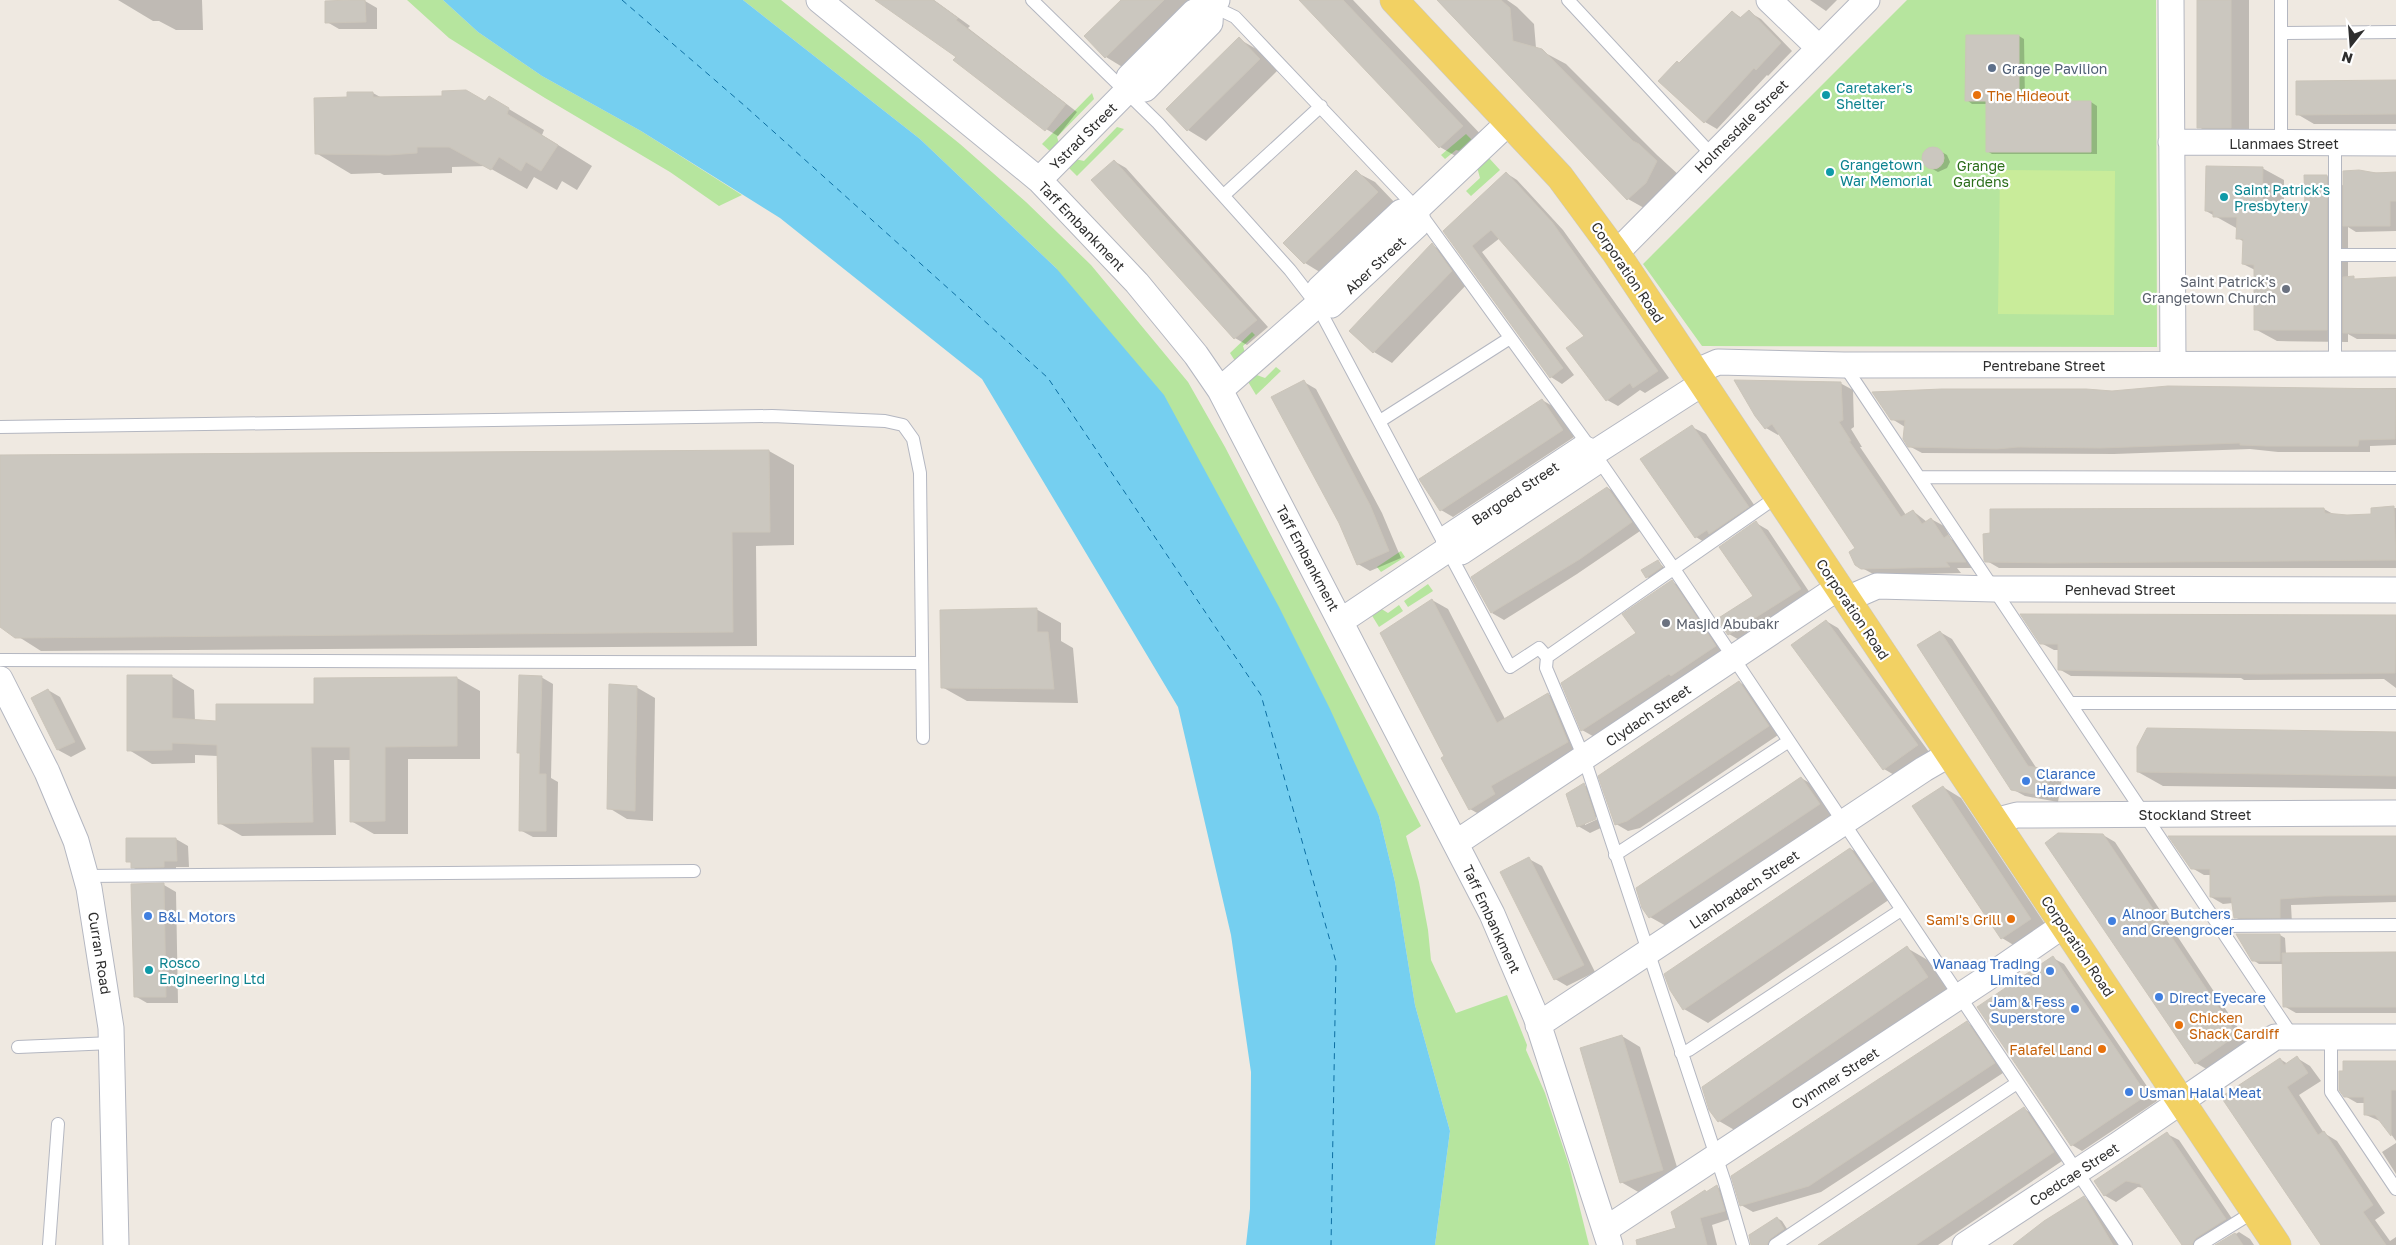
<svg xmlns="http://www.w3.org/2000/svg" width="2396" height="1245" font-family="'Golos Text',sans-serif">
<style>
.green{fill:#b6e59e}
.pitch{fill:#c9ec9a}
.water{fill:#75cff0}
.shadow{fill:#0003;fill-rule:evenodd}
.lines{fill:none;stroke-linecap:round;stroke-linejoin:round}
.ferry{stroke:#0d6fa3;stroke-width:1;stroke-dasharray:6 5;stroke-linecap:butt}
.building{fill:#cbc7bf;stroke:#cbc5ba}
.lane-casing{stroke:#b4b7c1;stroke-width:14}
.street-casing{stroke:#b4b7c1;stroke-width:27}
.primary-casing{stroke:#c9c9c9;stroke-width:29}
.lane{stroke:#fff;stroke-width:12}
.street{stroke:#fff;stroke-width:25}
.primary{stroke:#f2d163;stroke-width:28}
.service-dot{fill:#5c6f8a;stroke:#fff;stroke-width:2}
.culture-dot{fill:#0f9aa8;stroke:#fff;stroke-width:2}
.food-dot{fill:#e8710a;stroke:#fff;stroke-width:2}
.worship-dot{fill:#6b7280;stroke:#fff;stroke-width:2}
.shop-dot{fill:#3f7fe0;stroke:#fff;stroke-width:2}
.labels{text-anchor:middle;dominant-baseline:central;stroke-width:4.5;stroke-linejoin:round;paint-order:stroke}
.service-label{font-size:14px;fill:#4e5e75;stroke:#fff;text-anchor:start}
.culture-label{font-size:14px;fill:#0d838f;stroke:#fff;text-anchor:start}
.food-label{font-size:14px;fill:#c56008;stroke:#fff;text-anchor:start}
.street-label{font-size:14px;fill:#2e2e2e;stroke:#fff}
.park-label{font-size:14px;fill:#2c6e1b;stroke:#fff}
.worship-label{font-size:14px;fill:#5b616d;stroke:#fff;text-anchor:end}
.shop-label{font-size:14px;fill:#366cbe;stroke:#fff;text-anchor:start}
</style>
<rect width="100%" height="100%" fill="#efe9e1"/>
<!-- green -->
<path class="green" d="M407,0h36l35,32 64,44 99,55 101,64 -23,11 -49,-34 -125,-74 -96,-60z
M743,0h38l179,144 66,58 65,63 97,117 37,65 196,379 -15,10 13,46 9,48 3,30 25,53 51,-18 20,50 -1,5 19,43 24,72 20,80h-154l15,-114 -35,-126 -20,-123 -16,-66 -323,-548 -136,-129z
M1907,0h249l1,347 -455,-1 -59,-82z
M1092,93l2,6 -37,38 3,9 -8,7 -10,-9z
M1117,127l7,2 -47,47 -10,-10 8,-7 9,2z
M1466,134l9,9 -11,9 -8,-2 -11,9 -4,-4z
M1489,158l11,12 -29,26 -5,-5 14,-13 -3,-11z
M1252,332l3,3 -12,11 3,10 -9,8 -7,-11z
M1276,367l5,4 -25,24 -9,-15 7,-6 11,4z
M1401,551l4,6 -24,15 -4,-5z
M1428,584l5,7 -25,16 -4,-6z
M1399,605l4,6 -24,16 -8,-13 9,-6 8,5z"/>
<!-- pitch -->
<path class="pitch" d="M2000,170l115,1 -1,144 -116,-1z"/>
<!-- water -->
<path class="water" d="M443,0h300l177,139 136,129 108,127 115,212 51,102 49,107 16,66 20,123 35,126 -15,114h-189l4,-36 1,-137 -20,-137 -53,-228 -196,-328 -202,-161 -139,-87 -99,-55 -64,-44z"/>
<!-- shadow -->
<path class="shadow" d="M118,0h84l1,30h-27l-17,-9h-6z
M877,0h57l36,26 -2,2 109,84 -19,24 -12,-7 -89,-72z
M1123,0h70l-69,68 -18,-11 -21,-21z
M1300,0h53l134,141 -23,20 -24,-14z
M1437,0h70l10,7 17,17 2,24 30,16 91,91 23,21 -27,37 -25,-14z
M1810,0h27l-11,11z
M2198,0h51v138h-32l-18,-11z
M365,1l12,7v21h-38l-12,-7z
M1732,12l10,6 7,-6 12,7 31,32 -24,25 -1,-1 -50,54 -12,-7 -25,-58z
M2019,36l5,3 1,63h66l6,4v48h-105l-5,-3v-47h-15l-5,-4z
M1239,39l19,11 20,20 -72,71 -18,-11 -20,-21z
M2396,82v42h-82l-17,-10z
M373,93l9,5 104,5 3,-6 55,33 -2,5 50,31 -15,24 -15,-9 -5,9 -23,-13 -7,12 -41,-23 -34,1v6l-68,2 -4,-2 -29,1 -35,-21 32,-55v-4z
M1935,148l12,7 3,7 -3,6 -9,4 -13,-7 -2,-6 4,-8z
M1114,161l12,7 142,159 -21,18 -12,-7 -142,-158z
M2262,168l22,12v27l22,1 21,-32 17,10v-14l52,1v58l-40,1 -8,-5v51l11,2h37v59h-39l-9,-5v8l-71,-1 -22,-12v-59l-12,-6 1,-22 -6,-4v-9l-32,-18z
M1356,172l19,10 20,21 -72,71 -18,-11 -20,-20z
M1506,173l11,7 46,50 106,148 -24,15 -5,-3 -22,16 -11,-6 -21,-64 -86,-98 -18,14 92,123 -12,9 -11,-7 -107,-146z
M1432,245l18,11 19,26 -77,81 -18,-11z
M1304,382l12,7 66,124 19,45 -31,13 -12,-7z
M1840,383l13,7 1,37 -3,2 11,18h-2l46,68 7,-4 14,11 4,-3 13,7 7,13 9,5 16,24h-19l4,5 -86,2 -13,-7 -6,-19 -76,-116 -2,2 -12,-7 -10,-13z
M2239,387l49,3 108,-2v57l-26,1v6h-92l-28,-3 -136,5 -192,-1 -13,-7 -4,-19 -13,-8 220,-26z
M1542,400l12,7 20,30 -121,80 -12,-7z
M1692,427l14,7 55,81 -52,30 -13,-8z
M769,451l25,14v80l-38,1 1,100 -716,5 -41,-26v-168z
M1608,488l12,7 23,34 -66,45 -73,46 -12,-7z
M2396,508v60h-397l-12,-7 337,-52 11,6h37v-6z
M1756,523l12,7 44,66 -71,45 -12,-7 26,-38z
M1658,562l9,8 -14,10 -6,-3z
M1672,582l15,8 43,65 -132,84 -16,-9 55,-97z
M1432,600l16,9 57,110 43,-25 15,9 20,48 -77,44 4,8 -24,15 -16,-9 -25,-52z
M1036,609l25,14v18l12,7 5,55 -111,-2 -25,-14z
M2396,616v72l-12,-9 -140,1 -3,-2 -170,-2 -12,-7v-19h-5l-13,-7 220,-26z
M1826,621l12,7 91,124 -33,24 -12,-7z
M1940,632l12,7 85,130 13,2 12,7 -4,24 -33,-6 -13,-7z
M171,676l23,14 1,31 23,1 98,-17 -1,-26 142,-1 23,13v68h-72v75h-34l-23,-13v-61h-17l2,75 -94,1 -23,-13 -1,-67 -23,-1v8l-43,1 -23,-14z
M541,677l12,7 -2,94 7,4 -1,55h-24l-13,-7 1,-76 -3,-2z
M1739,682l12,7 30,44 -141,95 -12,3 -12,-7z
M636,687l19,11 -2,123 -26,-2 -18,-11z
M48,690l12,7 26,52 -15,8 -13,-7 -26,-52z
M2396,734v55l-233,-3 -25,-14z
M1801,778l19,11 17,25 -169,113 -18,-10z
M1584,785l12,7 11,33 -17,8 -12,-7zM1601,815l1,2 -17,8v-3z
M1943,787l18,11 88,132 -29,19 -18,-11z
M2103,835l12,7 133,201 -40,27 -12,-7z
M2396,837v65l-105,3 1,19h-45l-12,-7 -2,-14 -10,1 -12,-7v-22h-7l-12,-7z
M127,839h49l12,7 1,21h-13v7h-32l-12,-7v-4l-4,-2z
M1851,849l24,14 21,32 -188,128 -24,-14z
M1529,859l13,7 53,106 -28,14 -12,-7z
M132,885h32l12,7 2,111h-31l-12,-7z
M2280,935l5,3 1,16 110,-1v60h-100l-12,-7 -1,-42h-24l-6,-4z
M1907,948l24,14 21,30 -209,143 -24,-14z
M2053,958l11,6 93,137 -75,50 -10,-6z
M1967,1023l12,7 27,41 -185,121 -68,20 -12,-7z
M1622,1036l18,11 41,133 -41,13 -19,-11z
M2297,1058l13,8 11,15 -22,14 25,38 13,8 48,72 -10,7 15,21 6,-4v8h-73l-43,-186 8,5z
M2396,1063v78l-14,-19 -16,-7v-12h-9l-12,-7z
M2024,1109l12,7 29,43 -127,86h-117z
M2167,1134l12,6 58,86 -30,19h-24l-39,-57 -6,-1 -22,15 -12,-7z
M2396,1143v31l-14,-22z
M1717,1187l12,6 7,24 -24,8 5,20h-71l32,-16 27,-38 2,2z
M2084,1198l12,7 24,40h-107z
M1777,1218l5,3 7,11 -16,13h-15z
M2239,1232l11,7 4,6h-36z"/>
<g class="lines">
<!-- ferry -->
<path class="ferry" d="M622,0l123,106 303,272 213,317 75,267 -5,283"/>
</g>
<!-- building -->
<path class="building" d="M350,0h15l1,22 -41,1v-22z
M875,0h58l25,18 -2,2 110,84 -21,27 -92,-71 3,-3z
M1121,0h43l-59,58 -21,-22z
M1299,0h44l120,126 -24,22z
M1437,0h64l9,8 3,33 29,8 91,92 6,3 18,17 -11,22 -19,17z
M2197,0h34v128h-34z
M1749,10l32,33 -25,27 -2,-2 -50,55 -46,-42 19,-20 2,2 53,-52 8,7z
M1966,35h53v66h72v51h-105v-51h-21z
M1239,37l21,22 -73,72 -21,-22z
M2396,80v34l-100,1v-34z
M466,90l19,11 4,-5 20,12 -2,6 51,31 -17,26 -15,-9 -5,9 -22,-14 -8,13 -42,-23h-32v6l-28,2 -74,-1 -1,-56 33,-1v-5h26v5l69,-1v-5z
M1922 158a11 11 0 1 1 22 0a11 11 0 1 1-22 0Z
M1114,160l143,160 -23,19 -143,-159z
M2206,166l57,1 -1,43 20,-4 23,1 -1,-32h23v155h-73v-65l-12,-1 1,-25h-7l1,-22h-24v-6h-8z
M1356,170l22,22 -74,72 -21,-21z
M2359,170l17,3 20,-1v29h-6v25h-47v-55z
M1506,172l46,50 106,149 -25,17 -3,-5 -24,18 -40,-53 18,-12 -93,-106 -19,16 91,122 -13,10 -107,-147z
M1432,243l20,28 -79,82 -24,-22z
M2354,276v3l42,-2v57l-53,-1v-56z
M1304,380l66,125 19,46 -32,14 -18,-42 -68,-126z
M1734,380l107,2 2,38 -4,2 12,19h-2l52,76 12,-7 9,14 9,-6 13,20 4,-3 18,27h-20l4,5 -89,2 -6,-4 -6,-13 6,-4 -32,-48 -51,-76 -7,5 -10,-13z
M2168,386l228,3 -1,50 -36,1 -1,6h-93l-25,-1v-2l-139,5 -83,-1 -21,2 -89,-2 -5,-8 2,-19h-14l-19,-28 70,-3h144l26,2z
M1542,399l21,31 -123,81 -21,-32z
M1692,425l57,82 -40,27 -2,-4 -12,8 -55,-79z
M769,450l1,82h-38l1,100 -718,6 -15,-11v-172z
M1607,487l25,35 -52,37 -89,54 -20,-36z
M2394,506l2,54 -344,3 -67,-1 -1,-2 -1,-26 7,-1v-24l334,-1 1,5 22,2 24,-1v-6z
M1756,521l45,68 -73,46 -11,-16 36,-23 -34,-49z
M1658,560l4,7 -16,11 -5,-8z
M1672,580l44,66 -45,30 -2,-2 -88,57 -20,-48 75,-50 -14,-19z
M1432,599l65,124 51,-30 20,49 -77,44 4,8 -26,16 -28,-52 3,-2 -64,-123z
M1037,608v24h11l6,57 -113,-1 -1,-78z
M2020,614l376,1 -1,58 -138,1 -199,-4v-26h-18z
M1826,620l92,125 -35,25 -92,-125z
M1940,631l88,135 22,4 -4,26 -35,-6 -94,-145z
M127,675h45v43l44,3v-17h98v-26l143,-1v69l-72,1v74l-35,1v-75h-39l2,75 -95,2 -1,-79 -45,-2v7l-45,1z
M519,675l23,1 -3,98h7v57h-27l1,-78h-3z
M1739,681l30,45 -142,95 -12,4 -17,-49z
M609,684l28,2 -2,125 -28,-2z
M48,689l27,53 -18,8 -26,-52z
M2147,728l249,4v44l-259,-4v-25z
M1801,777l19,27 -171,114 -7,-10 -6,-20z
M1584,783l12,36 -19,8 -11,-33z
M1943,786l88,133 -30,20 -89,-133z
M2058,833l45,1 134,201 -42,29 -150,-221z
M2168,836h228v59l-72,1 -44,3v19h-46l-3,-21h-21v-28h-19z
M126,838h50l1,23h-13v6l-33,1v-6h-5z
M1850,848l23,33 -190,129 -13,-20 -6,-16z
M1529,857l55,108 -30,15 -54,-108z
M164,883l2,114h-32l-3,-113z
M2236,934h44v27h-28z
M1907,946l21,31 -210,145 -9,-12 -7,-23z
M2396,952v55h-113l-1,-54z
M2053,956l94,139 -76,51 -94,-139z
M1967,1021l28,42 -186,123 -69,20 -9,-30z
M1622,1035l41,135 -43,13 -40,-135z
M2297,1056l11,17 -21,14 31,48 6,-4 49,74 -10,7 23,33h-65l-100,-148 59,-39 4,7z
M2343,1061h53v29h-5v46l-16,-21h-11v-18h-20l-5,-7v-19h4z
M2024,1107l30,45 -138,93h-98z
M2167,1132l59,87 -30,19 -4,7h-10l-42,-61 -14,-3 -22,15 -10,-15z
M1717,1185l8,26 -25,7 7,27h-70l-1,-5 40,-12 -5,-16 34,-22 1,2z
M2084,1196l29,49h-100l31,-24z
M1777,1217l7,12 -14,10 -3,6h-16l-2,-10z
M2235,1233l8,12h-28z"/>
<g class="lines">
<defs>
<path id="lane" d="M1032,0l126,123 132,147 27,35 193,362 29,-19 8,9 231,-161
M1568,0l144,155
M1208,4l27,13 182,192 177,244 80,116 452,676
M2281,33l115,-1
M2335,143v221
M2281,144v-144
M1224,195l97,-89
M2336,255h60
M1844,365l449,672
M1380,421l130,-83
M0,427l772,-11 113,5 18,4 10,14 7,34 3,265
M1919,477l477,1
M1547,657l-1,11 38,90 141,425 18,62
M0,660l920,3
M2070,703h326
M1615,855l174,-114
M86,876l608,-5
M2219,926l177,-1
M2331,1037v55l65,97
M18,1047l94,-4
M1681,1053l8,-3 212,-140
M49,1245l9,-121
M1775,1245l242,-162
M2200,1245l55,-34"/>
<path id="street" d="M819,0l220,180 98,103 59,72 24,35 272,524 44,103 74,228
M1769,0l50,48
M2171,0l2,364
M1126,92l19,-3 65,-66 1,-17
M2171,142l225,1
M1039,180l87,-88 3,-15 65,-65 17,-6 6,-6
M1616,253l251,-253
M1317,305h14l86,-80v-16
M1695,372l23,-10 126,3 552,-1
M1220,390l97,-85 2,-16 82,-77 16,-3 92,-87
M1594,453l109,-70
M1447,550l3,-14 133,-88 11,5
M1847,599l30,-13 117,3 402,1
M1341,621l106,-71 14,2 132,-88 1,-11
M0,679l47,93 29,69 13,47 22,140 5,217
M1994,821l23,-6 379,-2
M1456,843l383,-256
M1538,1025l386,-256 26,-15
M1606,1229l384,-253 74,-51
M1965,1245l154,-101 156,-107h121"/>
<path id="primary" d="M1394,0l166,177 56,76 661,992"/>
</defs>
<!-- lane casing -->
<use href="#lane" class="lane-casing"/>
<!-- street casing -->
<use href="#street" class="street-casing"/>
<!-- primary casing -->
<use href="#primary" class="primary-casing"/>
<!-- lane -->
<use href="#lane" class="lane"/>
<!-- street -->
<use href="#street" class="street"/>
<!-- primary -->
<use href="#primary" class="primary"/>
</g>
<!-- markers -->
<circle class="service-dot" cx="1992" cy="68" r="5"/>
<g class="culture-dot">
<circle cx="1826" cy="95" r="5"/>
<circle cx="1830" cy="172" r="5"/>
<circle cx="2224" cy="197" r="5"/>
<circle cx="149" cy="970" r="5"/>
</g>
<g class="food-dot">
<circle cx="1977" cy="95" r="5"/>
<circle cx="2011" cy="919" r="5"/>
<circle cx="2179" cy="1025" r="5"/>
<circle cx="2102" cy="1049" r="5"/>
</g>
<g class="worship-dot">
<circle cx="2286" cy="289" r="5"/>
<circle cx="1666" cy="623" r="5"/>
</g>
<g class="shop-dot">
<circle cx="2026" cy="781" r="5"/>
<circle cx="148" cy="916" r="5"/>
<circle cx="2112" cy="921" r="5"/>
<circle cx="2050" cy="971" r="5"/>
<circle cx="2159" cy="997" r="5"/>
<circle cx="2075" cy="1009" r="5"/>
<circle cx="2129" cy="1092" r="5"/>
</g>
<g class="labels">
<!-- service labels -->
<g class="service-label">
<text x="2002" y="68">Grange Pavilion</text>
</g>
<!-- culture labels -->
<g class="culture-label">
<text x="1836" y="87">Caretaker's<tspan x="1836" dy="16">Shelter</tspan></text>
<text x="1840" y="164">Grangetown<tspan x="1840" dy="16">War Memorial</tspan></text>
<text x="2234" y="189">Saint Patrick's<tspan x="2234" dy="16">Presbytery</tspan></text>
<text x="159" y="962">Rosco<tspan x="159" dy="16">Engineering Ltd</tspan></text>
</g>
<!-- food labels -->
<g class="food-label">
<text x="1987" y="95">The Hideout</text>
<text x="2001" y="919" text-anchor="end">Sami's Grill</text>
<text x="2189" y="1017">Chicken<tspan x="2189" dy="16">Shack Cardiff</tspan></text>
<text x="2092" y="1049" text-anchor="end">Falafel Land</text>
</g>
<!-- street labels -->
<g class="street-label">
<text transform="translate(1741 126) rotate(-45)">Holmesdale Street</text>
<text transform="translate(1083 136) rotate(-45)">Ystrad Street</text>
<text x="2284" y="143">Llanmaes Street</text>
<text transform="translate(1082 226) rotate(46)">Taff Embankment</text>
<text transform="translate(1375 265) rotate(-43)">Aber Street</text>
<text transform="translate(1628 272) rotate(56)">Corporation Road</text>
<text x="2044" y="365">Pentrebane Street</text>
<text transform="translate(1515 493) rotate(-34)">Bargoed Street</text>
<text transform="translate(1308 558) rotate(62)">Taff Embankment</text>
<text x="2120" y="589">Penhevad Street</text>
<text transform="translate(1853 609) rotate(56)">Corporation Road</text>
<text transform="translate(1648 715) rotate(-34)">Clydach Street</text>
<text x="2195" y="814">Stockland Street</text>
<text transform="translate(1744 889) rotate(-34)">Llanbradach Street</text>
<text transform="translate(1492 919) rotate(65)">Taff Embankment</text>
<text transform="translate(2078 946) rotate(56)">Corporation Road</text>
<text transform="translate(100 953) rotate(81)">Curran Road</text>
<text transform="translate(1835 1078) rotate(-33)">Cymmer Street</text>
<text transform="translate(2074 1174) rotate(-33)">Coedcae Street</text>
</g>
<!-- park labels -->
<g class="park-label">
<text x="1981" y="165">Grange<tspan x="1981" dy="16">Gardens</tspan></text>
</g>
<!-- worship labels -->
<g class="worship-label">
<text x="2276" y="281">Saint Patrick's<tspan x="2276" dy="16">Grangetown Church</tspan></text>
<text x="1676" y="623" text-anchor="start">Masjid Abubakr</text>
</g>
<!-- shop labels -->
<g class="shop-label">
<text x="2036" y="773">Clarance<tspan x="2036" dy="16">Hardware</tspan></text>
<text x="2122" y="913">Alnoor Butchers<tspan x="2122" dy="16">and Greengrocer</tspan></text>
<text x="158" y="916">B&amp;L Motors</text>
<text x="2040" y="963" text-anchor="end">Wanaag Trading<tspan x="2040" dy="16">Limited</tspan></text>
<text x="2169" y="997">Direct Eyecare</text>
<text x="2065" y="1001" text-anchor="end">Jam &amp; Fess<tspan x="2065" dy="16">Superstore</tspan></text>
<text x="2139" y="1092">Usman Halal Meat</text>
</g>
</g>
<!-- north arrow -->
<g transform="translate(2351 45) rotate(197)" stroke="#ffffff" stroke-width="4" paint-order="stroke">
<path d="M0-4L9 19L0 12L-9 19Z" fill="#2e2e2e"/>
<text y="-8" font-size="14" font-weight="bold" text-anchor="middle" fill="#2e2e2e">N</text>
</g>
</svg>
